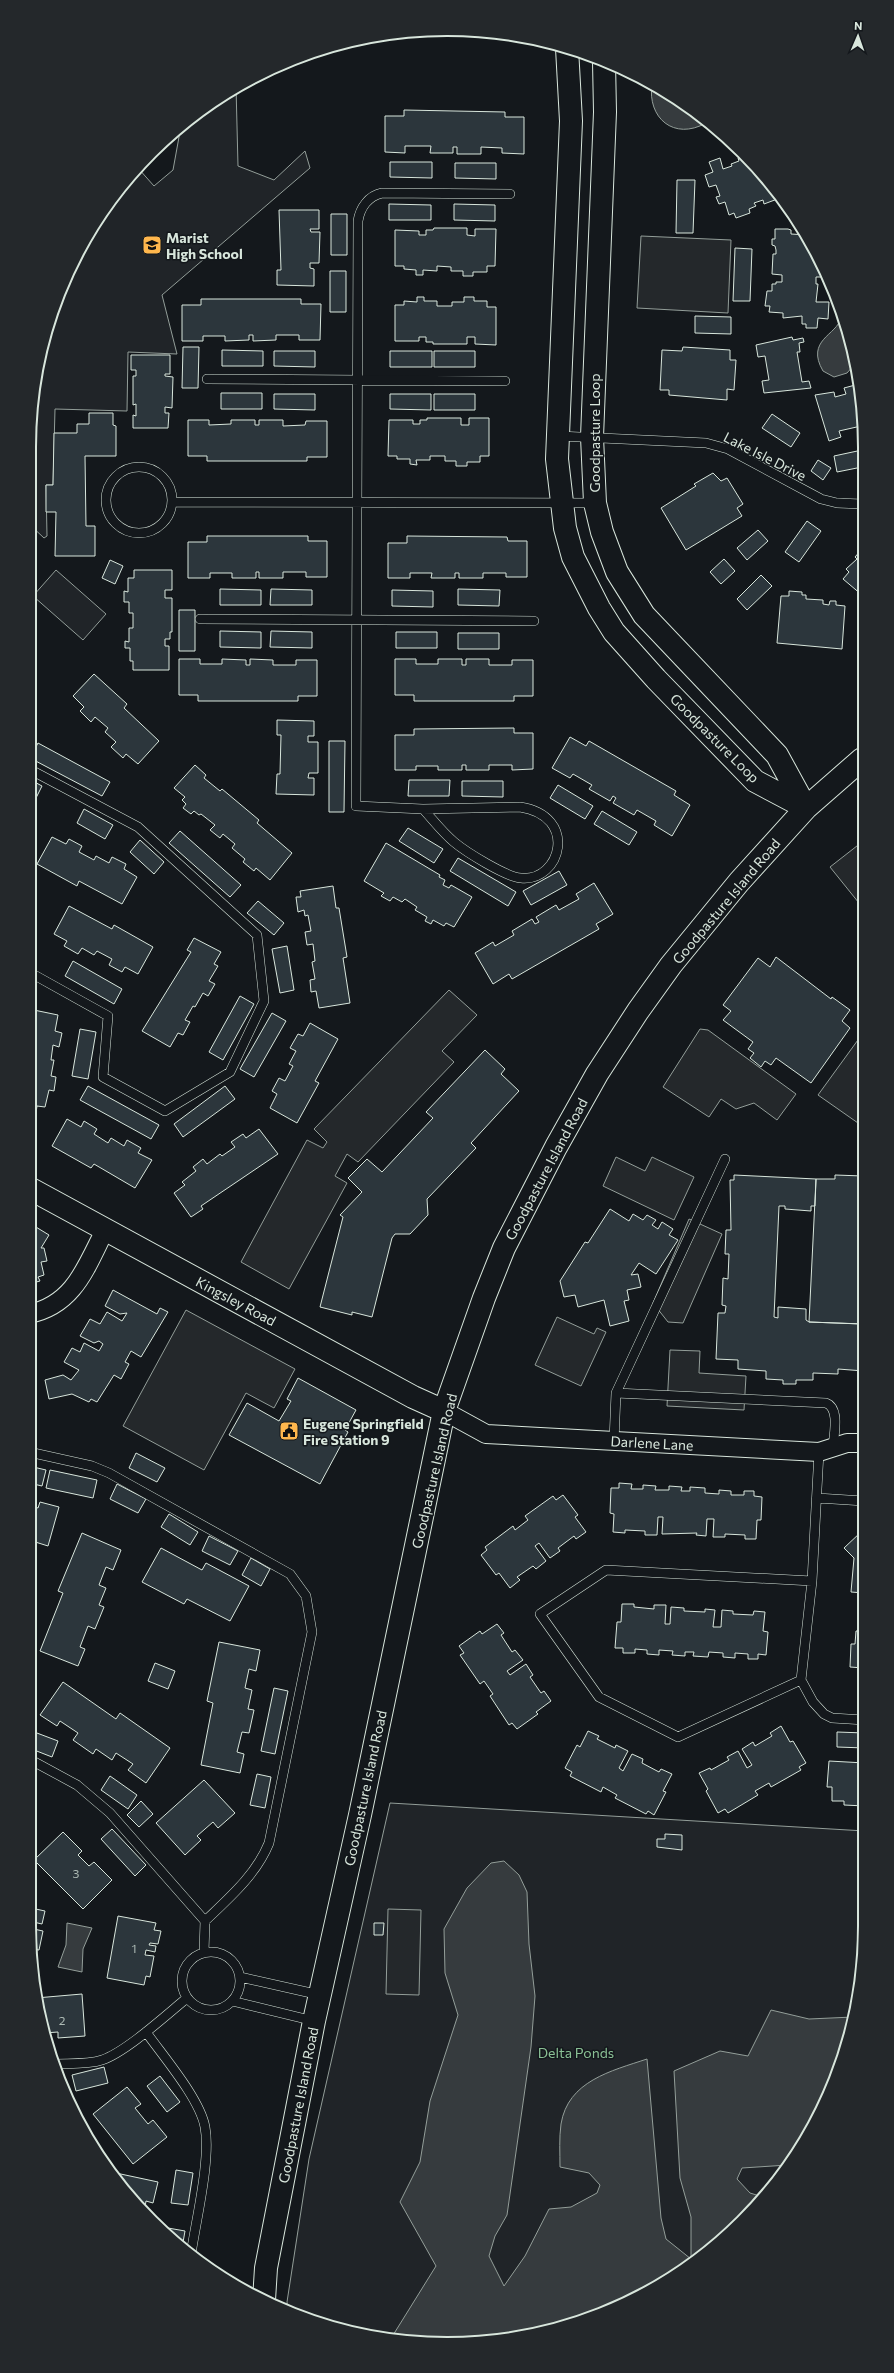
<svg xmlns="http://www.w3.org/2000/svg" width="894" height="2373" font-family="Commissioner,sans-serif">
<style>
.green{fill:#202428;stroke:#939e99}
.parking{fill:#24282b;stroke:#939e99}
.water{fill:#363b3e;stroke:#939e99}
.building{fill:#2c363c;stroke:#d8e6dc}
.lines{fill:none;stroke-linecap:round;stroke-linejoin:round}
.lane-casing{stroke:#d8e6dc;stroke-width:10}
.street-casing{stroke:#d8e6dc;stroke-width:20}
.secondary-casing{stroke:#d8e6dc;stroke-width:24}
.lane{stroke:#14181c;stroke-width:9}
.street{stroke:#14181c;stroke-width:18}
.secondary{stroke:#14181c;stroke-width:22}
.labels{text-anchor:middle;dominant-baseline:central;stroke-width:3;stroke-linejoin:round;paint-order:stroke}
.number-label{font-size:12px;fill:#adbab4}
.poi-label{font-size:14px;font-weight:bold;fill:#d8e6dc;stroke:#14181c;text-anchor:start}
.street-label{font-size:14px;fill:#d8e6dc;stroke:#14181c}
.park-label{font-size:14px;fill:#8ac095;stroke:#14181c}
.rim{fill:none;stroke:#d8e6dc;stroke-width:2}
</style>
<rect width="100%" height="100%" fill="#14181c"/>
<!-- green -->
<path class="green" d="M236,86l2,80 36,14 31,-29 5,17 -148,127 15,59 -49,-2 -1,59 -72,-2 -2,76h-7l1,51 -3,2 -15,-14v-77l14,-108 29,-77 44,-70 22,-24 16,18 19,-16 8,-44z
M56,570l50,44 -23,26 -50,-44z
M390,1803l475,28c0,68 -1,135 -14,201 -4,20 -20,60 -29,78 -5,12 -14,24 -21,35 -22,35 -48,68 -79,96 -114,100 -295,132 -434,70l-1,-9 22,-143z"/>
<!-- parking -->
<path class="parking" d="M641,236l90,4 -3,73 -91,-5z
M862,842l1,66 -33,-41z
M449,990l28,25 -35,36 12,11 -96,100 -11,-8 -12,22 12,7 -58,106 -48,-27 66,-122 16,8 4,-6 -13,-13z
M700,1029l8,1 88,64 -19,26 -23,-17 -18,6 -15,-10 -12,18 -46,-30z
M863,1033v83l-5,7 -40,-28z
M616,1157l29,14 7,-14 42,20 -20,43 -71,-34z
M689,1219l33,15 -39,89 -15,-1 -15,-19z
M186,1310l109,59 -21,39 -28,-15 -42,77 -81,-44z
M557,1317l37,17 3,-6 9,4 -25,54 -46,-21z
M670,1350l30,1 -1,22 47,3 -2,34 -77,-4z
M388,1909l33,1 -2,85 -33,-1z"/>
<!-- water -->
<path class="water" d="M652,84l27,15 27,24c-32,18 -59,-5 -54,-39z
M841,318l13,47 -7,8 -13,4 -11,-6c-18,-31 14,-36 18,-53z
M504,1861l15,14 8,17 2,52 6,52 -4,51 -24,168 -12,21 -6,20 15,30 21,-30 24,-47 22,-2 26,-14 3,-8 -11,-12 -29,-6c0,-14 -1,-29 1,-43 7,-43 50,-53 86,-65l14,159 5,21 25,20v-42l-11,-39 -6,-107 46,-20 28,5 23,-46 38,9 44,-2c-7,54 -37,103 -65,148l-46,3 -5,11 13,14 13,4 -40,43 -44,34 -72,38 -78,24 -82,8 -57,-4 46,-74 -36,-64 20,-40 10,-61 28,-86 -13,-42 -1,-44 23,-41 24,-25z
M67,1923l25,5 -9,21 -1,23 -24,-5 8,-22z"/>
<!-- building -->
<path class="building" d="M404,110l101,2v5h19v37l-22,-1v-5l-21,-1v7h-24v-7h-4v6h-23l1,-7h-26v7l-20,-1v-36h19z
M744,156l17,16 19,26 -16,6 -1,-4 -9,3 2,3 -7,3 1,4 -14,5 -2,-5 -5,2 -4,-13 -6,2 -3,-7 4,-1 -4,-11 -7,2 -4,-12 8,-3 -4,-10 11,-4 3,11 9,-3 -1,-2 8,-3 -1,-3z
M390,162h42v16l-42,-1z
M455,163h41v16l-41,-1z
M677,180h18l-2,53h-17z
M389,204l42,1v15h-42z
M454,204l41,1v16l-41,-1z
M279,210h40v19h-9l1,3h9l-1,31h-9v5l4,1v17l-37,-1v-15h4z
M331,214h16v41h-16z
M434,228h33v7l8,1v-7h21l-1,37h-8v6h-14v4h-10v-5h-12v-4l-14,-1v5l-14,-1v5h-7v-5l-12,-1v-3h-9v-36l24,1v4h7v-5h7z
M775,229h13l3,1v4l16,1 17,34v8h-8v7h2l-2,18h13l-1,17 -10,-1 -1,10h-11v-4h-4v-8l-19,2v-5l-14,-1 1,-6h-5l2,-15h5v-7h4v-2h6v-7l-10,-1 1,-20h3v-4l-1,-4 -3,-1v-6h3z
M735,248l17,1 -2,52h-17z
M330,271h16v41h-16z
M417,297h7v4h13v5h15v-4h12v-5h10v4h13v6h9v38l-21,-1v-7h-8v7h-34v-2h-7v-5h-7v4h-24v-36h9v-4l13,1z
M201,299h100v5h20l-1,36h-21v-5h-23v5l-23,1v-6h-4v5l-24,1v-5h-22v5h-21v-36h19z
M695,316l36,1v17l-36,-1z
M792,337l1,3 10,-2 1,4 -5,1 1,9h-3l5,30 7,-1 2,7 -47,5 -2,-12 7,-1 -4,-24 -7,1 -2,-12z
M183,347h16l-1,41h-16z
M683,347l47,3v10h6l-2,30 -7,-1v11l-58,-5v-5h-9l2,-40 20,1z
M222,350l41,1v15h-41z
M274,351h41v16l-41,-1z
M390,351h42v16h-42z
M434,351h41v16h-41z
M131,355h39v19h-5v2l8,1 -1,31 -7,-1v6h4l-1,15h-35v-13l3,1v-12l-3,1v-29h3v-6h-5z
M859,384l2,8v34l-22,5 2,6 -12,4 -14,-46 19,-3 1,5 11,-3 -2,-6z
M221,393h41v16h-41z
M274,394h41v16l-41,-1z
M390,394h41v16l-41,-1z
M434,394h41v16h-41z
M89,413h24v12l3,1v30h-31l1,70h9v30h-40l1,-44h-10v-27h7l1,-52h23v-9h12z
M772,414l28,19 -9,14 -29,-19z
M427,418h34v7h8v-7h20v38h-9v6h-13v4h-11v-5h-11v-5h-15v4h-14l1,5 -7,-1v-5h-13v-3h-9l1,-36h24v4h7v-4h7z
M188,420h21v5l22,-1v-4h24v5h4v-5h24v6l22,-1 1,-4h21v36h-20v4h-100v-5h-19z
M862,450v17l-25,5 -3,-16z
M818,460l13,8 -8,12 -12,-9z
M713,473l8,8 6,-3 16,26 -6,4 5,8 -56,34 -25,-42 35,-22 -2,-2z
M807,521l14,10 -22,31 -14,-10z
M758,530l10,11 -21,19 -10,-12z
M207,536h101v5h19v36h-21v-5h-23v6h-24v-6h-3v6h-24v-5h-22v5h-22v-36h19z
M407,536l100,1 1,4h19v36h-21v-4h-23v5h-24v-5h-4v5h-24l1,-5h-22v5h-22v-35h19z
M862,549v46l-19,-16 6,-7 -3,-3 11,-10 -2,-2z
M724,559l11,12 -14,13 -11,-12z
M110,560l13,6 -8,18 -13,-6z
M134,570h38v20h-7v8h7v34h-2v7h-5v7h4v24h-36v-9h-3v-13h-5v-7l4,1v-14h4v-15h-4v-11h-5v-11l4,1v-14h6z
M761,575l11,11 -25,24 -10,-11z
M220,589l41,1v15h-41z
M271,589l41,1v15h-42z
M458,589l42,1 -1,16 -41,-1z
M392,590l41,1v16l-41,-1z
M789,591l13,1v3h4v4l17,1v4l6,1 1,-4h6v4l9,1 -3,43 -65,-6 4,-47h8z
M179,610h16v41h-16z
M220,631l41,1v16l-41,-1z
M271,631l41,1v16l-42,-1z
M396,632h41v16h-41z
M458,633h41v16h-41z
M179,659h21v5h22v-5l24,1v5h4v-6l23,1v5h23v-5h21v36h-19v5h-100v-6h-19z
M395,659h21v5h22v-5h24v6h4v-6h23v6h23v-5h21v36h-19v5h-100v-6h-19z
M94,674l33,30 -3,4 35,33 -21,23 -12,-10 -3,4 -12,-11 5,-5 -11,-10 3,-4 -13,-11 -4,5 -11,-11 4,-4 -11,-11z
M277,720l37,1v15h-6v6h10v31h-9l-1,5h6v17l-38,-1 1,-20h3l1,-39h-4z
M514,728v5h19v36l-21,1v-5h-23v5h-23v-5h-4v5h-24v-4h-22v4h-21v-35h19v-6z
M570,737l16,9 3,-5 87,50 -2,4 16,10 -18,31 -18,-11 2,-4 -19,-11 -3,5 -21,-12 3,-5 -3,-2 -3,5 -21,-12 3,-4 -19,-11 -3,4 -18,-10z
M329,741h16l-1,71h-15z
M38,743l72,39 -8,14 -72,-38z
M195,765l11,10 -2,3 16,13 2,-2 37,31 -2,3 35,30 -22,27 -14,-12 -2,3 -11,-9 2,-3 -13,-11 3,-4 -12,-10 -3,4 -10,-8 5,-5 -14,-11 -2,1 -5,-4 -3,3 -8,-6 3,-4 -4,-4 3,-3 -11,-9z
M29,779l13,7 -7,14 -6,-4z
M409,780h41l-1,16h-41z
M462,781h41v16l-41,-1z
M558,785l35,21 -8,13 -35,-21z
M84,809l29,16 -8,14 -28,-16z
M602,811l35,21 -8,13 -35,-21z
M408,828l35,21 -9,14 -35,-22z
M180,831l61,54 -11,12 -61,-54z
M52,837l14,7 3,-5 13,7 -3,6 15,8 2,-4 13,7 3,-6 14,7 -2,5 13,8 -15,27 -43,-23 -2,5 -40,-22z
M140,840l24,22 -10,12 -24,-22z
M386,843l54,32 -1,2 6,3 -2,5 6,3 2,-3 21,12 -18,30 -8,-4 -2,3 -11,-6 -2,4 -6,-3 2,-4 -12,-7 2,-3 -12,-8 -3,3 -9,-5 -3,4 -9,-5 3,-3 -20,-12z
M458,858l58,34 -8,14 -58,-35z
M559,871l8,14 -36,20 -8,-14z
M594,883l19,31 -17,10 3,5 -87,50 -3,-5 -16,10 -18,-31 18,-11 2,4 19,-11 -2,-4 20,-12 3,5 4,-2 -3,-5 20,-12 3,5 20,-11 -3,-5z
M333,886l3,22h3l8,49 -4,1 7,45 -31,5 -3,-17 -5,1 -1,-12 5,-1 -3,-17 3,-1 -2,-17 -6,1 -2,-13 6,-1 -3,-16 -3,1 -1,-6 -6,2 -2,-15h5l-1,-6z
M258,901l26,22 -10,12 -27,-22z
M69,906l43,23 2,-4 39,22 -15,27 -13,-7 -3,5 -13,-7 3,-6 -15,-8 -3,4 -12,-7 -4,6 -14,-8 3,-5 -13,-7z
M194,938l27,14 -7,12 4,2 -9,15 6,3 -7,12 -5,-3 -8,14 -2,-1 -8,14 5,2 -7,13 -5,-2 -8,14 -28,-16 49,-79 -4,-2z
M287,946l7,44 -14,3 -8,-44z
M776,957l55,42 1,-2 18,13 -8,11 8,7 -39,55 -35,-25 -5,7 -6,-4 -4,6 -11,-9 4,-5 -6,-4 5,-7 -30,-22 8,-9 -8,-6 35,-47 12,9z
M73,961l49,28 -8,15 -49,-28z
M240,996l14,8 -31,56 -14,-8z
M29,1009l29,6 -3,16 7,2 -3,14 -6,-2 -2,15h3l-3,16 5,1 -2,14 -5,-1 -4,17 -8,-1 -2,13 -6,-1z
M272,1013l14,8 -32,56 -14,-8z
M310,1023l28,16 -23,42 4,2 -22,40 -27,-15 7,-14 -5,-3 7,-13 6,3 8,-15 -4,-2 7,-13 -6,-3 8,-14 5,2z
M80,1029l16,3 -8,47 -16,-3z
M485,1050l20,19 -4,5 18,17 -48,52 5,5 -49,51 1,16 -18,19h-15l-3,4 -20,79 -20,-5v3l-32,-8 23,-90 -3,-2 22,-23 -14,-14 19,-19 15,13 51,-54 -7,-6z
M88,1086l71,39 -8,14 -71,-39z
M225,1086l10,13 -52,38 -9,-13z
M67,1119l14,8 3,-6 13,8 -3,5 14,9 3,-5 13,8 3,-6 14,8 -3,5 14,7 -17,28 -41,-24 -3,4 -39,-22z
M259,1129l19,25 -77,52 2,3 -12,8 -17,-24 11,-8 -3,-3 14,-11 -3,-4 10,-8 4,5 13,-10 2,2 13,-9 -4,-5 12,-8 3,4z
M734,1175l82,4 -1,27h-4v5l-26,-2v-3h-6l-5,111 4,1v-11l28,2v11l3,2 55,2v47l-26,-2v5l-25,-1v7h-17v4h-13v-4l-17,-1v-8l-28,-2v-9l-22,-1 2,-46h7l1,-7 -4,-1 1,-27 5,1 1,-25h-4l1,-24h5l-1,-50h4z
M835,1175l28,1v84l-2,25h2l1,27h-3v12l-52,-2 7,-143h19z
M610,1209l19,12 4,-7 10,6 4,-5 9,5 -4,5 6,4 4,-7 11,7 -4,6 9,5 -22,34 -17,-11 -8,12 7,-1 3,13 -14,3 2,10 -5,1 5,20 -19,5 -6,-26 -26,7 -3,-12 -11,2 -4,-16 25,-39 3,1z
M31,1224l18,11 -8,13h3l3,13 -6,1 3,13 -6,2 2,4 -11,3v-56z
M113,1290l44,24 3,-6 8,4 -27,45 -10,-6 -6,11 4,2 -8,15 -7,-4 -17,27 -6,-3 -2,3 -17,-8 -23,5 -4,-19 18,-5 8,5 8,-10 -15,-8 8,-14 8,4 4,-9 15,8 4,-7 -4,-3 -5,2 -14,-7 10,-17 10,5 7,-12 15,9 5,-8 -7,1 -15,-8z
M298,1378l58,32 -11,20 3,2 -28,52 -91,-49 18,-32 32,18 12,-20 -4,-2z
M136,1453l29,15 -8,14 -28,-14z
M29,1466l17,4 -4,16 -13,-3z
M50,1470l47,10 -4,18 -47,-10z
M619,1483l13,1 -1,5h12v-4l13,1 -1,4h14v-4l13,1 -1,4h9v-4l15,1v5l14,1v-4l12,1v4h13v-4h10v5l8,1 -1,23h-4l-1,19h-11v-4l-20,-1v3h-12l1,-18h-7l-1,17 -10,-1 1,-2 -35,1 1,-17h-5l-1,18h-12v-4l-20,-1v3l-12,-1 1,-18 -4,-1 1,-25h8z
M117,1484l29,15 -8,14 -28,-14z
M563,1495l15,20 -3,2 11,15 -10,7 -2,-3 -16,12 2,3 -10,7 -11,-15 -4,3 11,15 -10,8 -3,-3 -16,11 3,3 -10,8 -11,-15 -3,2 -15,-20 6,-5 -2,-3 28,-21 2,4 13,-10 -3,-4 28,-20 3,4z
M40,1502l19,5 -11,39 -19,-6v-35l9,3z
M169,1514l29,18 -8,13 -29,-18z
M861,1532l3,3v58l-13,-1 3,-34 -10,-10z
M82,1533l39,17 -8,20 -7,-3 -7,18 7,3 -7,17 5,2 -9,22 -7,-3 -8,21 5,2 -7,17 -38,-15 23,-58 -5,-2z
M209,1536l29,15 -8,14 -28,-14z
M161,1548l41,22 4,-7 43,23 -19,35 -43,-22 -3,5 -42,-22z
M251,1558l19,11 -9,17 -19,-11z
M622,1604h12v3l20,2v-4h12l-1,19h5l1,-17 13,1v3l21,1v-3l10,1 -2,17h8l1,-17 11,1v3l20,1 1,-4 11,1 -2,19 5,1 -2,23 -8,-1v5h-10v-5l-13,-1v5l-12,-1v-4l-14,-1 -1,5 -15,-1 1,-4h-9v4l-13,-1 1,-4 -14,-1v5l-12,-1v-4l-12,-1v4h-12v-5h-8l2,-26h4z
M497,1624l7,9 -3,2 11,17 3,-2 8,10 -16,11 3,4 16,-11 7,11 -3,2 11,16 3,-2 7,10 -15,11 2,2 -21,15 -5,-6 -3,2 -19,-29 3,-2 -9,-13 -4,3 -20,-29 4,-2 -5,-7 21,-15 2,3z
M856,1631h8v37l-14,-1 1,-23h4z
M219,1642l41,8 -4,21 -7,-2 -4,19 7,2 -4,19 6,1 -5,23 -7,-1 -5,20 7,2 -4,19 -39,-8 12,-62 -6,-2z
M155,1663l20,8 -7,18 -20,-8z
M63,1682l53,37 4,-6 50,35 -24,35 -18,-13 5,-6 -17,-11 -4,7 -16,-11 -3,5 -20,-14 5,-7 -18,-12 -3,5 -17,-11z
M274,1688l14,3 -13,63 -14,-3z
M781,1726l9,16 3,-1 13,22 -7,4 2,3 -30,17 -2,-4 -14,8 3,4 -30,18 -3,-4 -7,4 -12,-22 2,-2 -9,-16 11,-5 1,2 18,-10 -2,-3 11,-6 9,17 5,-3 -10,-16 11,-7 2,4 17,-10 -2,-3z
M29,1730l29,11 -6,16 -23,-9z
M588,1731l11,5 -2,3 18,9 1,-3 12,6 -9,17 4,3 9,-17 11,5 -1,4 17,9 2,-3 11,5 -9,17 3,1 -12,23 -6,-4 -2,3 -31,-16 2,-3 -14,-8 -2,5 -31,-16 2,-4 -7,-4 12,-23 3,2z
M837,1732l28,1v15l-28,-1z
M829,1761l36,2v43l-21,-1v-4h-12v-14h-5z
M257,1774l14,3 -6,31 -15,-3z
M110,1776l27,19 -9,14 -27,-19z
M204,1780l31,33 -17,15 -5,-6 -16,14 4,4 -16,15 -29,-32z
M141,1801l12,13 -14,13 -12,-12z
M112,1829l34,36 -11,11 -34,-37z
M63,1832l19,19 -4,4 11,11 5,-4 18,18 -29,29 -49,-49z
M665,1834l17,1v15l-25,-3v-8h8z
M31,1908l14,3 -3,13 -13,-3z
M118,1916l38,7 -2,7 7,1 -3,13 -8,-1 -1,2 7,1 -1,6 -9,-2 -1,5 9,1 -4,21 -4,-1 -2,9 -37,-7z
M374,1923h10l-1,12h-9z
M29,1928l14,3 -4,19 -8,-1z
M82,1994l3,42 -27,2v-6l-14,1 -8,-35z
M104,2067l4,16 -32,8 -4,-16z
M160,2076l20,26 -13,10 -20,-26z
M127,2087l14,17 -6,4 13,16 5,-4 14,17 -34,27 -40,-50z
M176,2170l17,3 -5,32 -17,-2z
M116,2173l42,9 -5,21 -7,-2 -2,12 -11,-12 -18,-24z
M168,2228l17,3 -3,17 -15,-12z"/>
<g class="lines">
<defs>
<path id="lane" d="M207,379l298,2
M559,436l147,7 22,6 93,50 16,4 25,1
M106 500a33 33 0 1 1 66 0a33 33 0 1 1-66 0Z
M172,502l423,1
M200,619l334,2
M29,769l109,58 119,108 7,66 -34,71 -65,39 -62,-34 5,-61 -79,-44
M423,809l97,-2c59,9 41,75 1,71 -15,-1 -55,-26 -67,-36 -11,-9 -21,-22 -31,-33l-67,-3 2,-585c2,-13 10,-25 24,-28l128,1
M616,1393l109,-234
M614,1441l2,-48 210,10c14,5 8,31 7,44
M29,1452l63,14 17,7 181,101 16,22 6,36 -43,211c-13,32 -40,55 -64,78
M819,1452l-7,129 -11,99 12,22 11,12 8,4 33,2
M817,1498l47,3
M801,1680l-123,57 -79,-40 -59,-83 66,-44 206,11
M29,1759l48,26 33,28 95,108 -1,31
M182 1981a29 29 0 1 1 58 0a29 29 0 1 1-58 0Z
M240,1977l80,18
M232,2001l82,20
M146,2032c17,24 54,67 59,95 6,32 -9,93 -14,127
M53,2064c15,-1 34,1 49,-4 24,-8 64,-45 85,-62"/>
<path id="street" d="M29,1314c45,-9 57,-47 76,-84
M444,1411l42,23 333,18 28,-9h17"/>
<path id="secondary" d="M567,48l4,73 -14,338 8,69 8,29 26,51 15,24 42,47 99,102 51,27
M604,62l1,50 -13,325 3,66 7,29 15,40 27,43 133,140 29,53
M29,1188l384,209 31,14
M264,2300l2,-32 48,-247 46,-206 84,-404 40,-113 20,-50 52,-101 41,-73 41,-63 33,-46 68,-83 67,-74 56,-49"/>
</defs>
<!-- lane casing -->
<use href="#lane" class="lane-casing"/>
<!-- street casing -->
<use href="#street" class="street-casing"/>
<!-- secondary casing -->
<use href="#secondary" class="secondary-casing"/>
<!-- lane -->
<use href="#lane" class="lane"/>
<!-- street -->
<use href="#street" class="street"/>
<!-- secondary -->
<use href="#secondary" class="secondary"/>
</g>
<!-- icons -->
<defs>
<symbol id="school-square" viewBox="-11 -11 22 22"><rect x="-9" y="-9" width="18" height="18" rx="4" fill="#ffb74d" stroke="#14181c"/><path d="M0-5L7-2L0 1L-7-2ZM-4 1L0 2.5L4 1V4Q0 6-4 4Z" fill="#111"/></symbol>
<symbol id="civic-square" viewBox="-11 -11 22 22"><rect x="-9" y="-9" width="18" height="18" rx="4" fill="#ffb74d" stroke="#14181c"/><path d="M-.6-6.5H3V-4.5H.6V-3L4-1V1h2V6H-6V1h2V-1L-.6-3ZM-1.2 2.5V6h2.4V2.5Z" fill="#111"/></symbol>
</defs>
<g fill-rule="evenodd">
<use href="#school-square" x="141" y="234" width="22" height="22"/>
<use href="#civic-square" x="278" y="1420" width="22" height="22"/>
</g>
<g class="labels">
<!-- number labels -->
<g class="number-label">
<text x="76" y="1873">3</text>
<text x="134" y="1948">1</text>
<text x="62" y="2020">2</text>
</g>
<!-- poi labels -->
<g class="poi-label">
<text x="166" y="237">Marist<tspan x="166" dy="16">High School</tspan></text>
<text x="303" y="1423">Eugene Springfield<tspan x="303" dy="16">Fire Station 9</tspan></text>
</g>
<!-- street labels -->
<g class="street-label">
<text transform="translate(594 433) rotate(-90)">Goodpasture Loop</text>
<text transform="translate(765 456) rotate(27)">Lake Isle Drive</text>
<text transform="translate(715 738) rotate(45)">Goodpasture Loop</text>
<text transform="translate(726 901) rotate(-50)">Goodpasture Island Road</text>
<text transform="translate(546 1169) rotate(-62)">Goodpasture Island Road</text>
<text transform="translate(236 1301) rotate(28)">Kingsley Road</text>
<text transform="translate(652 1443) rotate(3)">Darlene Lane</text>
<text transform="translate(434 1471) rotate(-77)">Goodpasture Island Road</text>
<text transform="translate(365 1788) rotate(-78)">Goodpasture Island Road</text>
<text transform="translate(298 2105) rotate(-79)">Goodpasture Island Road</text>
</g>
<!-- park labels -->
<g class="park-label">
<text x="576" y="2052">Delta Ponds</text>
</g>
</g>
<!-- crop -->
<path d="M0 0H894V2373H0ZM447 36H447A411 411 0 0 1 858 447V1926A411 411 0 0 1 447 2337H447A411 411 0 0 1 36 1926V447A411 411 0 0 1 447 36Z" fill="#24282b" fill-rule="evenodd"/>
<path class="rim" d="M447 36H447A411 411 0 0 1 858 447V1926A411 411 0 0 1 447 2337H447A411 411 0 0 1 36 1926V447A411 411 0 0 1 447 36Z"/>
<!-- north arrow -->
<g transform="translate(858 36) rotate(2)" stroke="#14181c" stroke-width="3" paint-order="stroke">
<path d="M0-3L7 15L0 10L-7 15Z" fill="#d8e6dc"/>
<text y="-6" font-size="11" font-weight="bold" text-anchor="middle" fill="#d8e6dc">N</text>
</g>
</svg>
